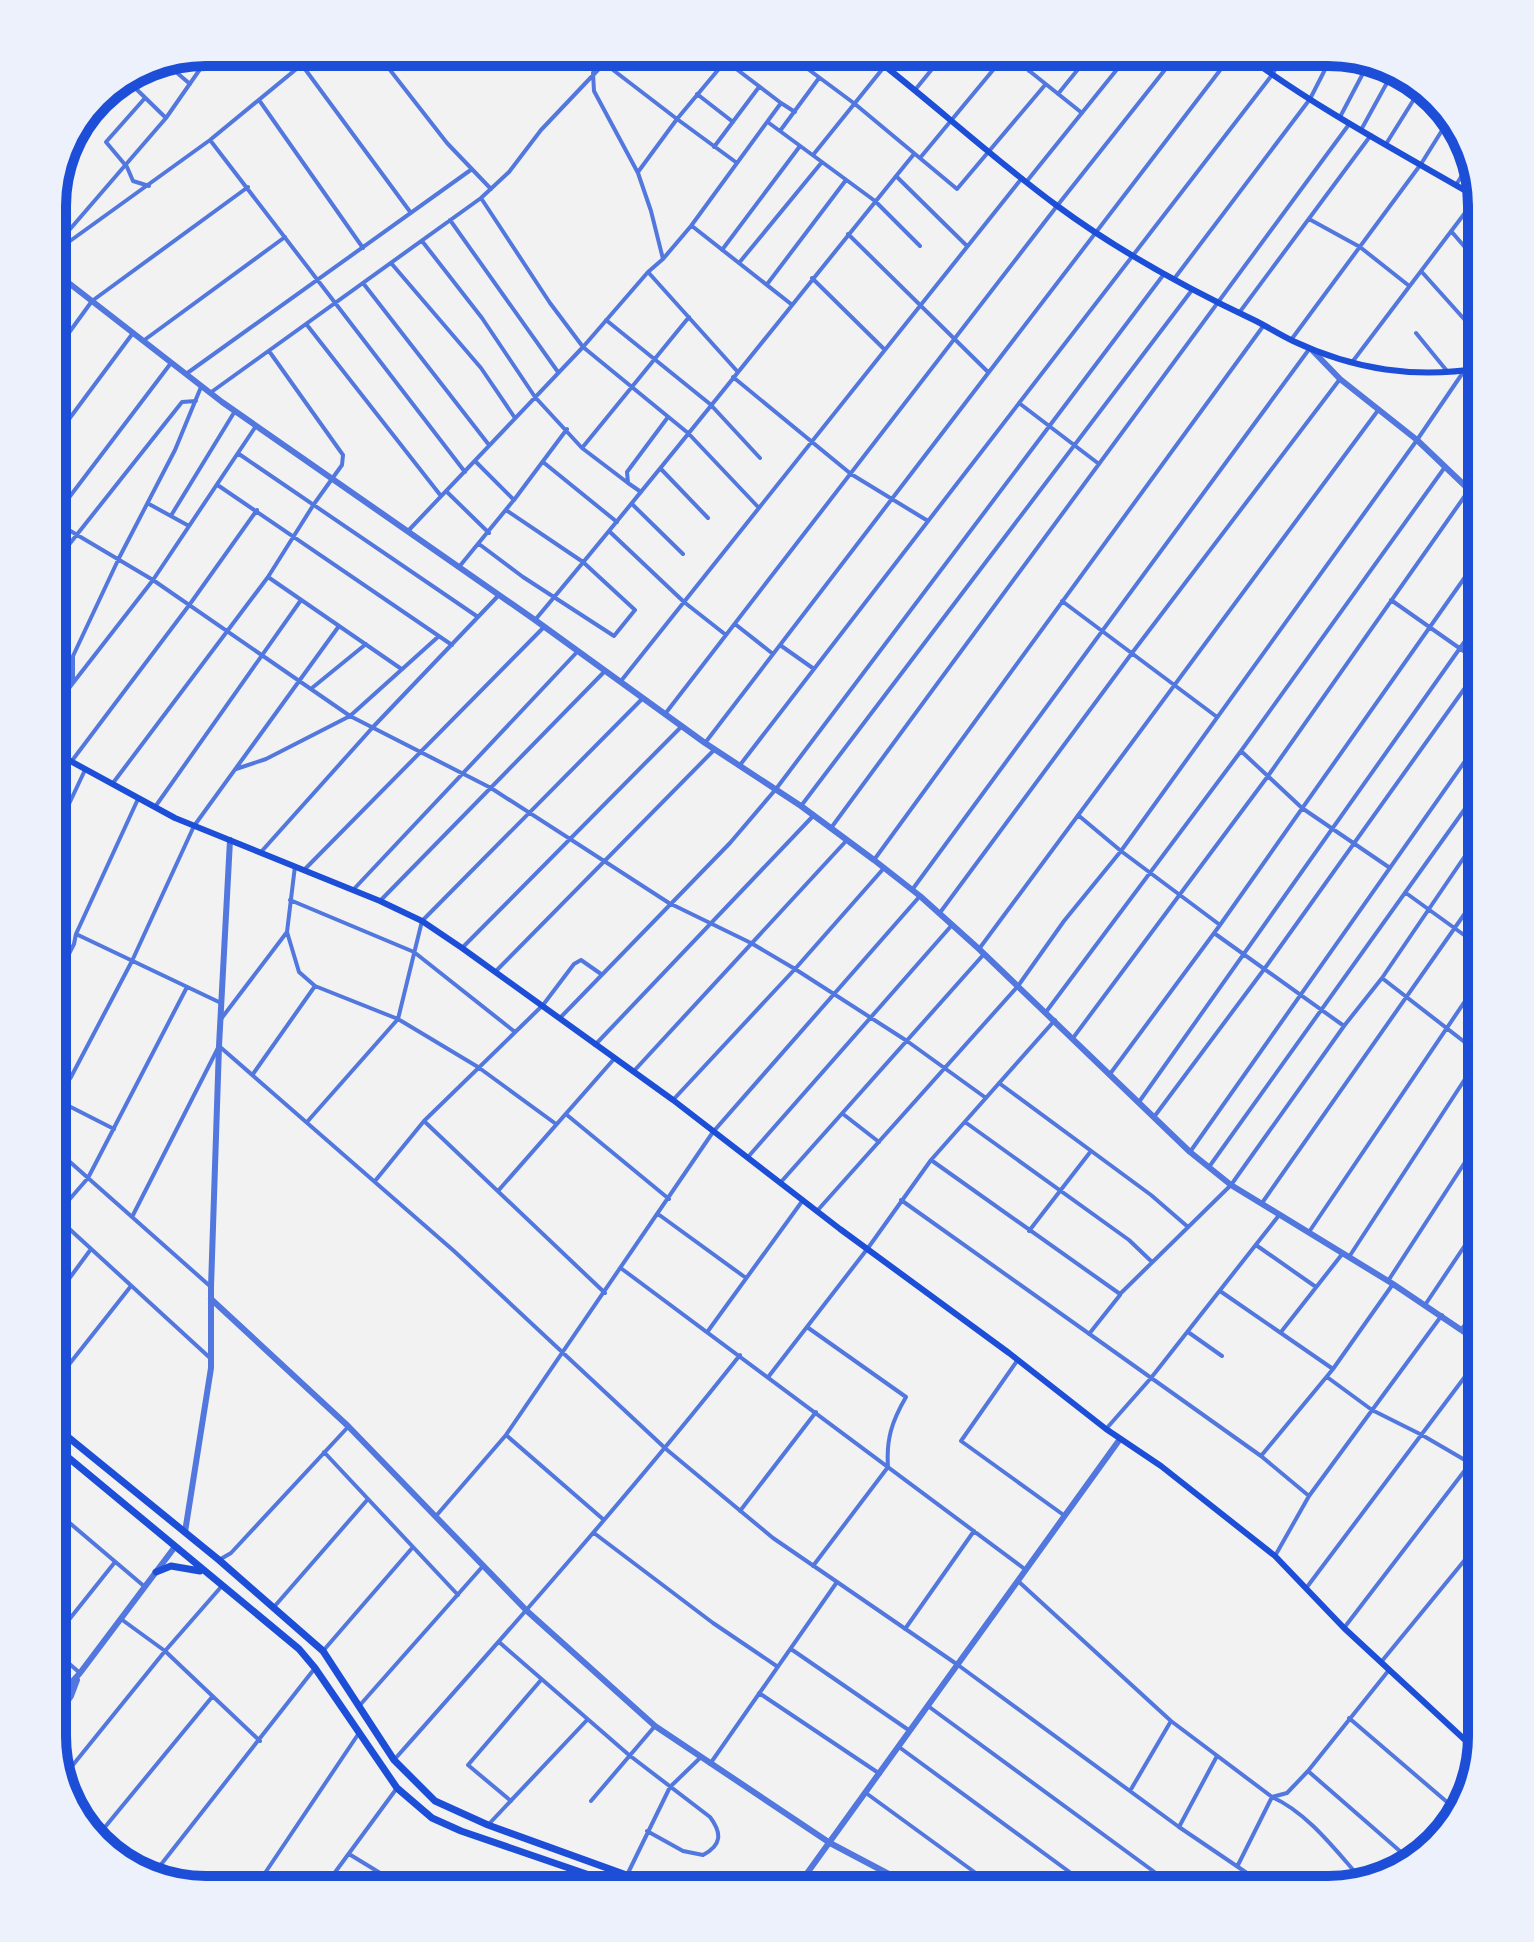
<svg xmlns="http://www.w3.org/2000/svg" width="1534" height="1942" font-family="'Exo 2',sans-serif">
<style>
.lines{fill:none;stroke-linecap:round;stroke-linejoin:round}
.minor{stroke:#5277de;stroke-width:4}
.tertiary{stroke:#5277de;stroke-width:6}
.secondary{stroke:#1d4ed8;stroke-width:6}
.primary{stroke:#1d4ed8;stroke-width:7}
.rim{fill:none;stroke:#1d4ed8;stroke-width:10}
</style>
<rect width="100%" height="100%" fill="#f2f2f2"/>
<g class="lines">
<!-- minor -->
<path class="minor" d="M376,52l71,91 44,46
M601,52l-8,21 1,18 44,82 13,38 12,48
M733,52l-56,67 60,44
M785,52l70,52 102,85 88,-104
M1007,53l75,60
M604,63l73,56 -39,53
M302,65l109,148
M169,66l21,18
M1029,71l16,-19
M128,81l38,37
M915,90l31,-38
M697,94l36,28
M1058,94l34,-42
M145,98l-39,44 21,25 6,14 16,5
M259,100l104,148
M781,103l14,9
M1340,117l29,-55
M769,123l106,78 45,45
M1361,130l33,-60
M780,131l39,-53
M210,140l255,332
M1386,144l35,-56
M714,147l45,-60
M813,155l71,-88
M920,158l88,-106
M62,161c18,-24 30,-48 48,-73
M896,176l71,70
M1027,181l104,-129
M1456,185l13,-21
M481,198l69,105 33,44 105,86 71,75
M1309,219l51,28 48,38
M450,220l108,152
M692,226l99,78
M1451,231l31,36
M848,234l140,138
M422,241l60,77 53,79 47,51 46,35
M52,250l114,-132 46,-66
M722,250l78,-104
M52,254l158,-114 107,-88
M391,263l90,105 34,50
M739,263l83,-101
M1421,271l61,68
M648,272l89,99
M812,278l72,71
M1174,279l136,-180 24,-47
M363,283l126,162
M768,283l78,-103
M1239,313l132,-178
M606,320l104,84 50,54
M307,325l134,171
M1416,333l31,38
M1291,340l130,-176 30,-48
M143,341l142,-104
M52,356l40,-55 156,-114
M1353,361l124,-164
M186,374l286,-205
M733,377l118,97 77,47
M210,393l271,-195 28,-26 32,-42 74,-78
M1019,403l80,61
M52,442l81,-109
M582,448l107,-131
M239,454l239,163
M475,461l39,39 53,-71
M543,462l74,60
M661,469l47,49
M1465,484l17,-24
M219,486l233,159
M446,491l43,42
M641,492l-13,-9 -1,-11 41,-55
M149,504l40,22
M632,504l51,50
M172,514l63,-103
M52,520l101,60 197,136 141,72 178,115 82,40 44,26 112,72 79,57
M52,520l119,-157
M408,531l175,-184 65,-75 15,-13 28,-33 90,-123 -67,-51
M609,531l75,71 42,33
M479,544l44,33 91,59 21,-26 -52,-48 -77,-52
M52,566l130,-164 14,-1
M459,567l54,-66
M268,577l132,91
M1391,600l91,64
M1062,601l155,116
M535,620c129,-153 253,-311 379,-466
M735,624l38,30
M780,645l34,24
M52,675l20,8
M73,681v-25l46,-98 56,-108 26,-63
M621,681l401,-503
M312,688l54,-44
M52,710l101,-130 103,-154
M665,714l392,-508 122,-154
M705,743l529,-691
M1241,751l61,57 88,60
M71,762l119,-158 67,-94
M740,765l532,-690 13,-23
M236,769l30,-10 84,-43 89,-80
M113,783l155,-206 46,-73 28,-39 1,-10 -74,-104
M801,806l391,-516
M155,807l146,-207
M1078,815l43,36 99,74
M831,828l519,-705
M52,840l33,-70
M261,852l112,-125 125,-131
M874,860l390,-535
M295,866l-8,66 12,40 16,14 83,33 80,48 78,57
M304,870l240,-243
M353,890l225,-239
M912,890l398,-542
M1406,893l76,55
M290,900l124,52 101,80
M380,901l225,-230
M939,914l193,-261 208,-274
M1214,933l130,93
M76,934l145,69
M462,948l220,-222
M979,949l400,-540
M495,972l220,-223
M1382,978l98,76
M52,987l22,-43 2,-10 62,-135
M1046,1012l195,-261 204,-284
M560,1018l170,-175 46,-54 388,-515
M221,1019l66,-87
M1073,1038l195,-262 201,-286
M595,1045l219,-230
M633,1072l214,-232
M253,1074l62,-88
M1110,1074l110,-149 262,-372
M999,1083l152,112 37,32
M57,1100l57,29
M673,1100l122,-131 89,-101
M1139,1102l343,-485
M52,1104l19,-27 61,-116 62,-135 145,-200
M843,1114l36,28
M567,1115l102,84
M1154,1117l111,-149 217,-304
M424,1121l181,172
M307,1122l91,-103 24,-98 221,-223
M965,1122l164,118 23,22
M52,1146l159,141
M1190,1152l292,-415
M748,1157l204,-232
M931,1160l189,134 111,-109 113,-159 38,-48 100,-147
M1209,1167l273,-382
M375,1181l49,-60 119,-116 31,-41 7,-4 20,14
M781,1182l203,-228
M498,1191l116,-132
M901,1200l360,256 48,40
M1262,1203l220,-314
M817,1211l201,-225 46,-65 57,-70 296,-411 47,-69
M52,1213l157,144
M658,1214l88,64
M55,1216l33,-38 99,-191
M132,1217l87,-171 235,205 212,198 107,89 185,127 221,162 93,63
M1029,1231l62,-80
M1309,1232l173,-256
M1256,1245l60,42
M1349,1257l133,-204
M622,1269l404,301
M1388,1281l94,-145
M1220,1291l113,78
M52,1302l39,-53
M1425,1305l57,-85
M807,1327l99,70c-14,24 -20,42 -18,70l-75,99
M1462,1329l20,-29
M708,1331l95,-131
M1188,1332l34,24
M1281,1332l62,-79
M1089,1334l31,-39
M1017,1361l-56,80 104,75
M769,1376l99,-128 63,-88 124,-140
M1327,1377l45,33 50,25 60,35
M52,1386l79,-100
M1106,1429l45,-51 129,-164
M506,1435l98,85
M324,1452l134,143
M1261,1456l72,-87 60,-85
M52,1508l93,79
M740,1511l76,-99
M436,1516l70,-81 207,-303 207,-236
M594,1533l119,90 65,44
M1275,1556l34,-60 133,-181
M219,1560l12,-7 117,-126
M1018,1581l153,140 101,76c36,16 64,54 90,83
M1307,1587l175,-233
M274,1607l94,-108
M121,1619l44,32 95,90
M1344,1628l138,-180
M905,1629l69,-98
M52,1641l63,-79
M499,1642l130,113 81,62c12,16 12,28 -7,38l-20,-4 -36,-20
M52,1649l28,24
M791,1649l119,82
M323,1651l90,-104
M1382,1661l100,-122
M759,1693l121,81
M360,1705l123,-139
M928,1706l251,184
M1349,1718l112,96
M899,1747l195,143
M394,1760c118,-133 236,-266 346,-405
M710,1764l127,-182
M1308,1771l101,88
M64,1776l101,-125 56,-64
M1130,1791l41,-70
M866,1793l133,97
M511,1801l-43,-36 73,-85
M591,1801l64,-75
M488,1825l99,-105
M1179,1827l38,-71
M96,1838l116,-141
M349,1854l59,36
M1238,1865l34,-68 15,-4 21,-22 81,-101
M628,1873l42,-86 30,-29
M152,1876l163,-208
M263,1876l96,-143
M322,1890l75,-102"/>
<!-- tertiary -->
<path class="tertiary" d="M52,270l170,132 313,218 170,123 96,63 73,54 46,36 59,53 211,203 41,33 162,99 89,60
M1312,350l28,29 77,61 65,62
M211,1299l137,127 179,185 128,115 175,117 89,47
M185,1532l26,-164v-81l8,-241 11,-206
M52,1704l28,-31 94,-125
M52,1723l19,-27 6,-16
M795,1890l325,-451"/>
<!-- secondary -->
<path class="secondary" d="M867,52c65,50 124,105 189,153 62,46 130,83 200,116 12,6 24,14 37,20 62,29 122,38 189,27
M1241,52c75,56 158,100 239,147
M52,751l123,67 205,83 42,20 40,27 211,152 167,129 169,124 97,76 55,37 114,90 69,72 134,124
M1377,1875l46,-21"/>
<!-- primary -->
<path class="primary" d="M52,1424l167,136 104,91 71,109 41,41 53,24 180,65
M52,1444l247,205 16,19 82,120 35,30 29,13 172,59
M156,1572l15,-6 29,5"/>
</g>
<!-- crop -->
<path d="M0 0H1534V1942H0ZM206 66H1328A140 140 0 0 1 1468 206V1736A140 140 0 0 1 1328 1876H206A140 140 0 0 1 66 1736V206A140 140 0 0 1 206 66Z" fill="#edf1fc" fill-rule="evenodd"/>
<path class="rim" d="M206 66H1328A140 140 0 0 1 1468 206V1736A140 140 0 0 1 1328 1876H206A140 140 0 0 1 66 1736V206A140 140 0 0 1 206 66Z"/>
</svg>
